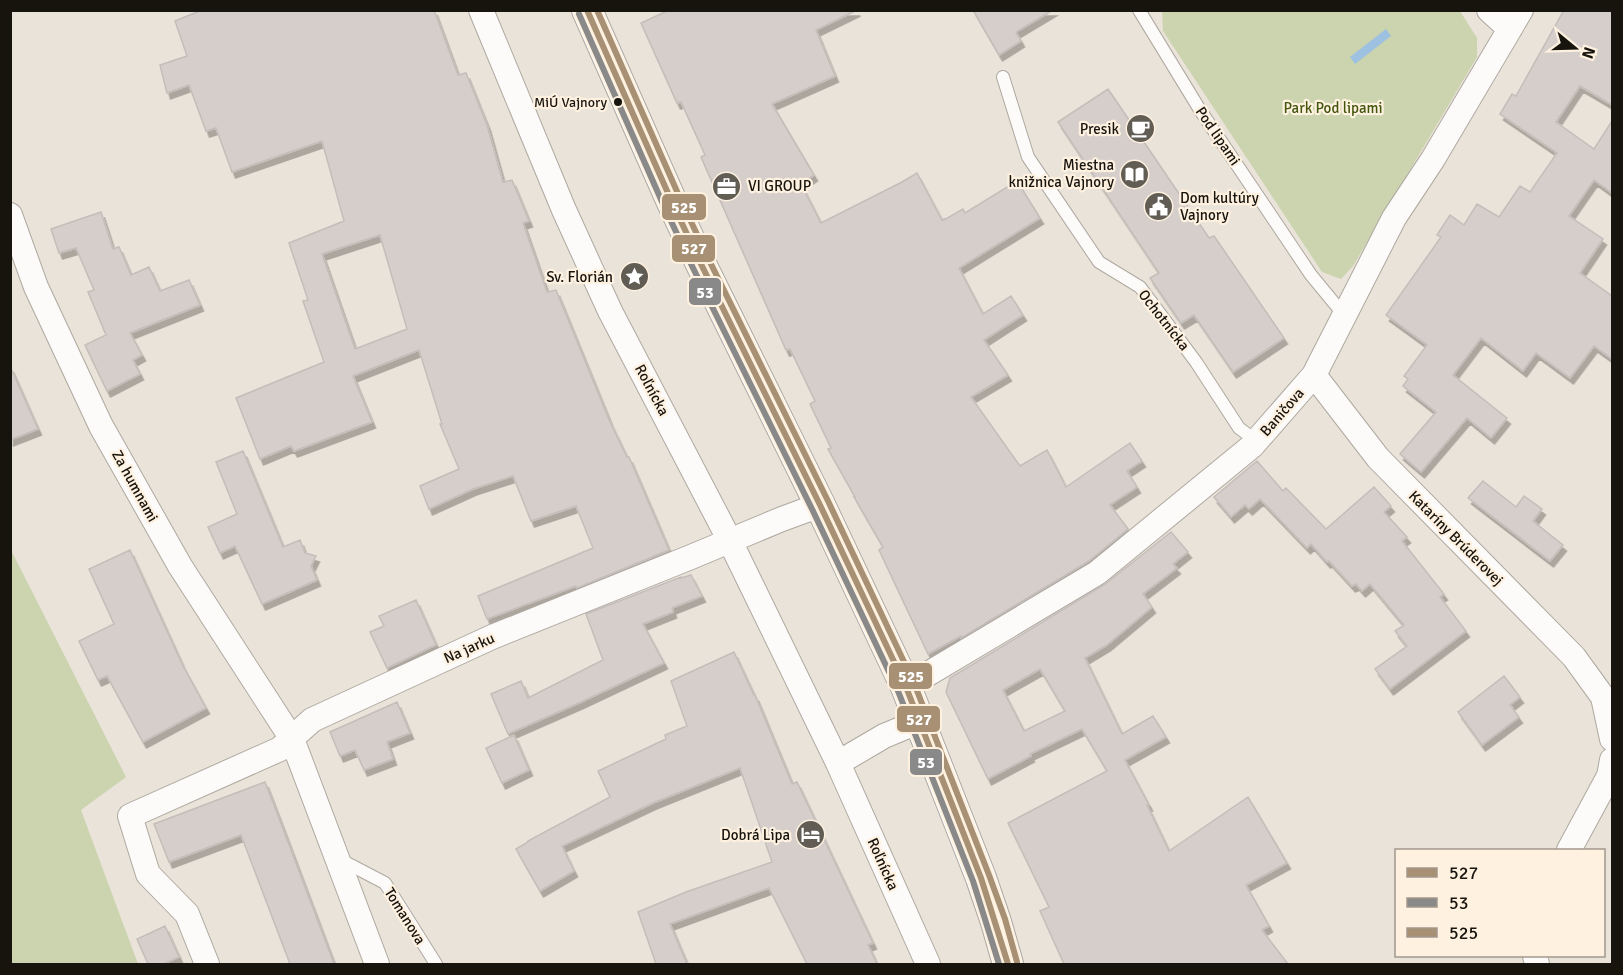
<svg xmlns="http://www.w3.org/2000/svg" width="1623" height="975" font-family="Signika,sans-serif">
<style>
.green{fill:#cbd4ae}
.water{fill:#9ec0e1}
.building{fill:#d5cecb;stroke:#c4bdba;stroke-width:1.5;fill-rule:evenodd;filter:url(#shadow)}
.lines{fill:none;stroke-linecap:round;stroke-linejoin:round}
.service-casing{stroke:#aea8a0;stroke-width:14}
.minor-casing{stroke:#aea8a0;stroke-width:26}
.tertiary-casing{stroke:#aea8a0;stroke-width:32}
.service{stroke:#fcfbf9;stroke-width:12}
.minor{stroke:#fcfbf9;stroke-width:24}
.tertiary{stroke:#fcfbf9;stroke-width:30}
.bus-1-casing{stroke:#fef1e0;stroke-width:10}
.bus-2-casing{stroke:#fef1e0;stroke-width:10}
.bus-3-casing{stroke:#fef1e0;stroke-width:10}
.bus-1{stroke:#a79073;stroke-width:6}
.bus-2{stroke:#898989;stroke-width:6}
.bus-3{stroke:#a79073;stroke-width:6}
.bus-dot{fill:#17130d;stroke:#fef1e0;stroke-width:2}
.labels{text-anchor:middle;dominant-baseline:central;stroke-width:4.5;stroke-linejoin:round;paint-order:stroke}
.bus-label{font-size:14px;fill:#17130d;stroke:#fef1e0;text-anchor:end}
.park-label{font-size:15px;fill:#42560d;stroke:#fef1e0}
.poi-label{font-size:15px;fill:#17130d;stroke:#fef1e0;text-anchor:end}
.street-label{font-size:15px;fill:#17130d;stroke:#fef1e0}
.line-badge{stroke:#fef1e0;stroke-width:2}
.badge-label{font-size:16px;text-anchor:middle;font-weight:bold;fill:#fff}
</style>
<defs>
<filter id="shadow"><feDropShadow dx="3.5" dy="6" stdDeviation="0" flood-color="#0004"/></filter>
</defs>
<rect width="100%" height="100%" fill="#eae3d9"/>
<!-- green -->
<path class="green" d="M1162,11h298l17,27v19l-124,209 -12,13 -19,-7 -159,-241z
M11,550l115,227 -45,33 57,154h-127z"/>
<!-- water -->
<path class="water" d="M1386,29l5,7 -36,28 -5,-7z"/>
<!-- building -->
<path class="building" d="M202,10h232l24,65 8,-2 21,52 16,57 9,-2 17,41 -6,2 24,69 9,-2 54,132 17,35h2l40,93 -92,38 -1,-2 -89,33 -9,-23 115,-48 -17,-42 -45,15 -18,-45 -40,13 -44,20 -9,-23 39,-17 -19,-45h2l-23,-74 -66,26 19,46 -78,29 -3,-5 -31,13 -24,-61 88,-36 -21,-61 5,-1 -19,-57 55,-22 -22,-80 -90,31 -16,-44 -10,3 -17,-46 -22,8 -7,-28 27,-9 -12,-35zM380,235l27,94 -52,20 -33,-95z
M669,10h188l-41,20 19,46 -63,28 42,71 -13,9 20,39 81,-41 15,-9 25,47 2,-1v1l19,-11 2,4 52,-32 23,37 -81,50 24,46 28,-18 12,19 -39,25 24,35 -37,22 49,69 27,-16 19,37 64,-44 12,18 -15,10 10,16 -27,18 18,24 -39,32 -128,77v-2l-33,18 -49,-104 4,-3 -29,-50h1l-27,-48 3,-1 -21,-44 5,-3 -25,-52 -4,1 -85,-193 4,-2 -24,-53 -4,1 -36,-80z
M973,10h80l-37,22 5,9 -22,14z
M1564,10h48v95l-32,-19 -24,36 38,27 18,-28v72l-18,-13 -25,36 34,23 -23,34 32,23v63l-18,-13 -24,32 -34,-25 -13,18 -42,-33 -28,37 54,43 -16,20 -24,-20 -46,54 -21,-18 36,-42 -33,-26 5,-7 -4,-3 23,-31 -41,-30 55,-78 -4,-2 13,-20 14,10 13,-21 22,13 21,-31 10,6 27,-39 -57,-39 12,-20 4,2z
M1108,89l101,149 5,-2 70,102 -51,34 -39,-57 -13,8 -31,-45 9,-5 -101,-151z
M101,212l12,37 6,-2 12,28 18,-8 11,24 29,-11 11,25 -70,28 12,22 -9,5 7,14 -33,17 -22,-46 21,-10 -18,-43 6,-2 -18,-42 -17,5 -8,-24z
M10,366l28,63 -28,11z
M243,451l40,96 17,-7 5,13 11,3 -5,10 6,14 -55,24 -27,-58 -15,7 -12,-26 29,-13 -21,-52z
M1257,461l26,30 3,-3 40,41 48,-42 17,19 -7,6 23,25 -5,4 42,53 -4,3 26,34 -76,58 -15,-20 32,-23 -12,-15 9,-6 -34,-41 -8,7 -6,-7 -4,2 -23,-25 -2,1 -16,-18 -4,4 -47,-49 -11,10 -4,-4 -14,12 -17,-20z
M1483,481l33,26 8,-11 18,13 -9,12 30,24 -13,16 -82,-63z
M1171,532l17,20 -15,12 4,4 -34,26 9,13 -45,38 -22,13 37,76 31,-18 13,21 -41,23 24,45h-2l22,46 79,-54 39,66 -41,22 23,41 -7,4 26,34h-224l-24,-53 9,-4 -41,-84 99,-52 -25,-42 -52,25 1,2 -43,23 -42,-87 4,-14 154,-93zM1040,669l25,42 -41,20 -21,-41z
M130,550l52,114 24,44 -63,34 -36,-66 -9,4 -19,-39 35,-17 -25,-55z
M691,575l11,21 -30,12 1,4 -30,12 21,39 -83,39 -73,32 -17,-40 30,-13 7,17 75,-38 -17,-46 95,-37v1z
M416,600l20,45 -49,23 -17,-36 14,-6 -5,-10z
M734,652l20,43h1l37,89 5,-2 76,161 -5,2 9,19h-70l-38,-76 -99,36 17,40h-31l-18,-52 48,-20 86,-30 -32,-94 -87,35 -91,43 12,25 -34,20 -24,-42 12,-7v-1l82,-44 -12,-26 68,-32 -1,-4 22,-9 -16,-45z
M1504,676l16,21 -10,8 9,12 -37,28 -24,-33z
M397,702l13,31 -23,9 6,17 -29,11 -9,-20 -15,6 -10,-24z
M514,735l15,35 -27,13 -16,-35z
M265,782l15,39 54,143h-44l-49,-129 -72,27 -15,-38z
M165,926l14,31 -15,7h-16l-11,-25z"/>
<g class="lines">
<defs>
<path id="service" d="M1139,10l61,100 111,165 33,40
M1003,77l25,80 71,105 41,25 56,75 43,66 8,6 12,4
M341,860l44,23 51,81"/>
<path id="minor" d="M481,10l83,200 46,101 120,230 108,222 90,201
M1489,10l21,19
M10,215l26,72 65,139 79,140 112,173 85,225
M1314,375l64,83 196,199 29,40 9,42
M906,687l191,-114 155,-127 62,-71 80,-157 39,-59 88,-149
M838,763l46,-27 36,-15
M1569,850l40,-74 3,-16
M1535,956l2,8
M207,964l-20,-50 -39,-40 -18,-58 150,-67 32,-29 180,-83 199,-80 91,-38 38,-14"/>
<path id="tertiary" d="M587,10l84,190 30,64 119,241 86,182 75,191 15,44 12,42"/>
</defs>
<!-- service casing -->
<use href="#service" class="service-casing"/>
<!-- minor casing -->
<use href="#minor" class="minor-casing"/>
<!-- tertiary casing -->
<use href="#tertiary" class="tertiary-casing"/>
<!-- service -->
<use href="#service" class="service"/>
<!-- minor -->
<use href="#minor" class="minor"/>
<!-- tertiary -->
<use href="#tertiary" class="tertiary"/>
<defs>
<path id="bus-1" d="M587,10l84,190 30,64 119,241 86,182 75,191 27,86"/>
<path id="bus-2" d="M579,14l84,190 30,64 119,241 86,182 75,190 26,83"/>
<path id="bus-3" d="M597,10l82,186 30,64 119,241 86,182 75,192 16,44 12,43"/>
</defs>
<!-- bus-1 casing -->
<use href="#bus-1" class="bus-1-casing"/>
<!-- bus-2 casing -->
<use href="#bus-2" class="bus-2-casing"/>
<!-- bus-3 casing -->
<use href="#bus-3" class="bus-3-casing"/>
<!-- bus-1 -->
<use href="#bus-1" class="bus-1"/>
<!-- bus-2 -->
<use href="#bus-2" class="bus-2"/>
<!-- bus-3 -->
<use href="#bus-3" class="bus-3"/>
</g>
<!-- icons -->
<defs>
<symbol id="cafe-disc" viewBox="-11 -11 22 22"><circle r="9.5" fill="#615c54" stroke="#fef1e0"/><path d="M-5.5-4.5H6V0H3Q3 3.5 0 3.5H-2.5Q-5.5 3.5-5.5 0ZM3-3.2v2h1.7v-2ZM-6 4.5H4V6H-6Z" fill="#fff"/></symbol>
<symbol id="library-disc" viewBox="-11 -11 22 22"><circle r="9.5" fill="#615c54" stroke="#fef1e0"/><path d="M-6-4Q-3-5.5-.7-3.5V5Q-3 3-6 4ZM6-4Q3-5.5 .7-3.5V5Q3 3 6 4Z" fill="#fff"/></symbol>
<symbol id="office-disc" viewBox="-11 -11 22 22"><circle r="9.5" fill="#615c54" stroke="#fef1e0"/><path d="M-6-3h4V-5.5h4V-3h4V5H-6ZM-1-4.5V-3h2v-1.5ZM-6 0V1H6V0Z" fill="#fff"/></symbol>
<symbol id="civic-disc" viewBox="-11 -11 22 22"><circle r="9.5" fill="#615c54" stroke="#fef1e0"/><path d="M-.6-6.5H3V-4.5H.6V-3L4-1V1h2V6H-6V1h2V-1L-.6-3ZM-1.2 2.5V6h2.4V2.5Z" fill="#fff"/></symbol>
<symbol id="sight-disc" viewBox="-11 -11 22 22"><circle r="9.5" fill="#615c54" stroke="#fef1e0"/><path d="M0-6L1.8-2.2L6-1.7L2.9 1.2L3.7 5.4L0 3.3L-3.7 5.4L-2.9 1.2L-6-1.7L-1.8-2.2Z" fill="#fff"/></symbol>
<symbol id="hotel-disc" viewBox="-11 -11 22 22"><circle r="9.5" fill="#615c54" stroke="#fef1e0"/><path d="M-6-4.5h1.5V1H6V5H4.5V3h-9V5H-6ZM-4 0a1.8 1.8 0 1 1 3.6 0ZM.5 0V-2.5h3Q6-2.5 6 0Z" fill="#fff"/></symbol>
</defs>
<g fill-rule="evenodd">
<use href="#cafe-disc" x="1124" y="112" width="33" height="33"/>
<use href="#library-disc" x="1118" y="158" width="33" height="33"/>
<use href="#office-disc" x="710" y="170" width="33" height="33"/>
<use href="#civic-disc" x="1142" y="190" width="33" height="33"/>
<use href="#sight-disc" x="618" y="260" width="33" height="33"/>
<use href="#hotel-disc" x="794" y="818" width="33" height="33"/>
</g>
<!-- markers -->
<circle class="bus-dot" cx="618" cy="102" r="5"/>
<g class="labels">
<!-- bus labels -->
<g class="bus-label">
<text x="607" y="102">MiÚ Vajnory</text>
</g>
<!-- park labels -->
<g class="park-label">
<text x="1333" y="108">Park Pod lipami</text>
</g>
<!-- poi labels -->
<g class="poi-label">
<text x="1119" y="129">Presik</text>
<text x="1114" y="165">Miestna<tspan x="1114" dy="17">knižnica Vajnory</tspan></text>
<text x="748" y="186" text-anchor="start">VI GROUP</text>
<text x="1180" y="198" text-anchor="start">Dom kultúry<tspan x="1180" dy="17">Vajnory</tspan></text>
<text x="613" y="277">Sv. Florián</text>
<text x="790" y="835">Dobrá Lipa</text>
</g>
<!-- street labels -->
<g class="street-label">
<text transform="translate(1218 136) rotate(56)">Pod lipami</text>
<text transform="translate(1164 320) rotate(52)">Ochotnícka</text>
<text transform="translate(652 390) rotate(62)">Roľnícka</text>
<text transform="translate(1282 412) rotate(-49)">Baničova</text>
<text transform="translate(135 486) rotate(61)">Za humnami</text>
<text transform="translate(1456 538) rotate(45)">Kataríny Brúderovej</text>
<text transform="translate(469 648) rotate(-24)">Na jarku</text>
<text transform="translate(883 864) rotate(66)">Roľnícka</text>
<text transform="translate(405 916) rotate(58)">Tomanova</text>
</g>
</g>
<g class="line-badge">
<rect x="661" y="193" width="46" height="28" rx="6" fill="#a79073"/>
<rect x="671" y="234" width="45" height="29" rx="6" fill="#a79073"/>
<rect x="688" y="277" width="34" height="29" rx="6" fill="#898989"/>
<rect x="888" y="662" width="45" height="28" rx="6" fill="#a79073"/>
<rect x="896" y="705" width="45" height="28" rx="6" fill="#a79073"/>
<rect x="909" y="748" width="34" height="28" rx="6" fill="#898989"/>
</g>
<g class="badge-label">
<text x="684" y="213">525</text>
<text x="694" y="254">527</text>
<text x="705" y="298">53</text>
<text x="911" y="682">525</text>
<text x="919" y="725">527</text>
<text x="926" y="768">53</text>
</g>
<!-- border -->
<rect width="1623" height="975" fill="none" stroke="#17130d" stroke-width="24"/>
<!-- legend -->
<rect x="1395" y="849" width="210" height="108" fill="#fef1e0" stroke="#a2988c" stroke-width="1.5"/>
<rect x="1407" y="868" width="30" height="9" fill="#a79073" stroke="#a2988c" stroke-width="1.5"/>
<text x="1449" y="879" font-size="18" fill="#17130d">527</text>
<rect x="1407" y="898" width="30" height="9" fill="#898989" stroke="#a2988c" stroke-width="1.5"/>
<text x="1449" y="909" font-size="18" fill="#17130d">53</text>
<rect x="1407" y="928" width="30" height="9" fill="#a79073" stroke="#a2988c" stroke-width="1.5"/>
<text x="1449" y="939" font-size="18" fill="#17130d">525</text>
<!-- north arrow -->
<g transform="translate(1575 48) rotate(109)" stroke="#fef1e0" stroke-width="4.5" paint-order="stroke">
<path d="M0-4.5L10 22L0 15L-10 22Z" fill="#17130d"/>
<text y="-9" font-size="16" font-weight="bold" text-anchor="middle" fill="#17130d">N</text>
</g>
</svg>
